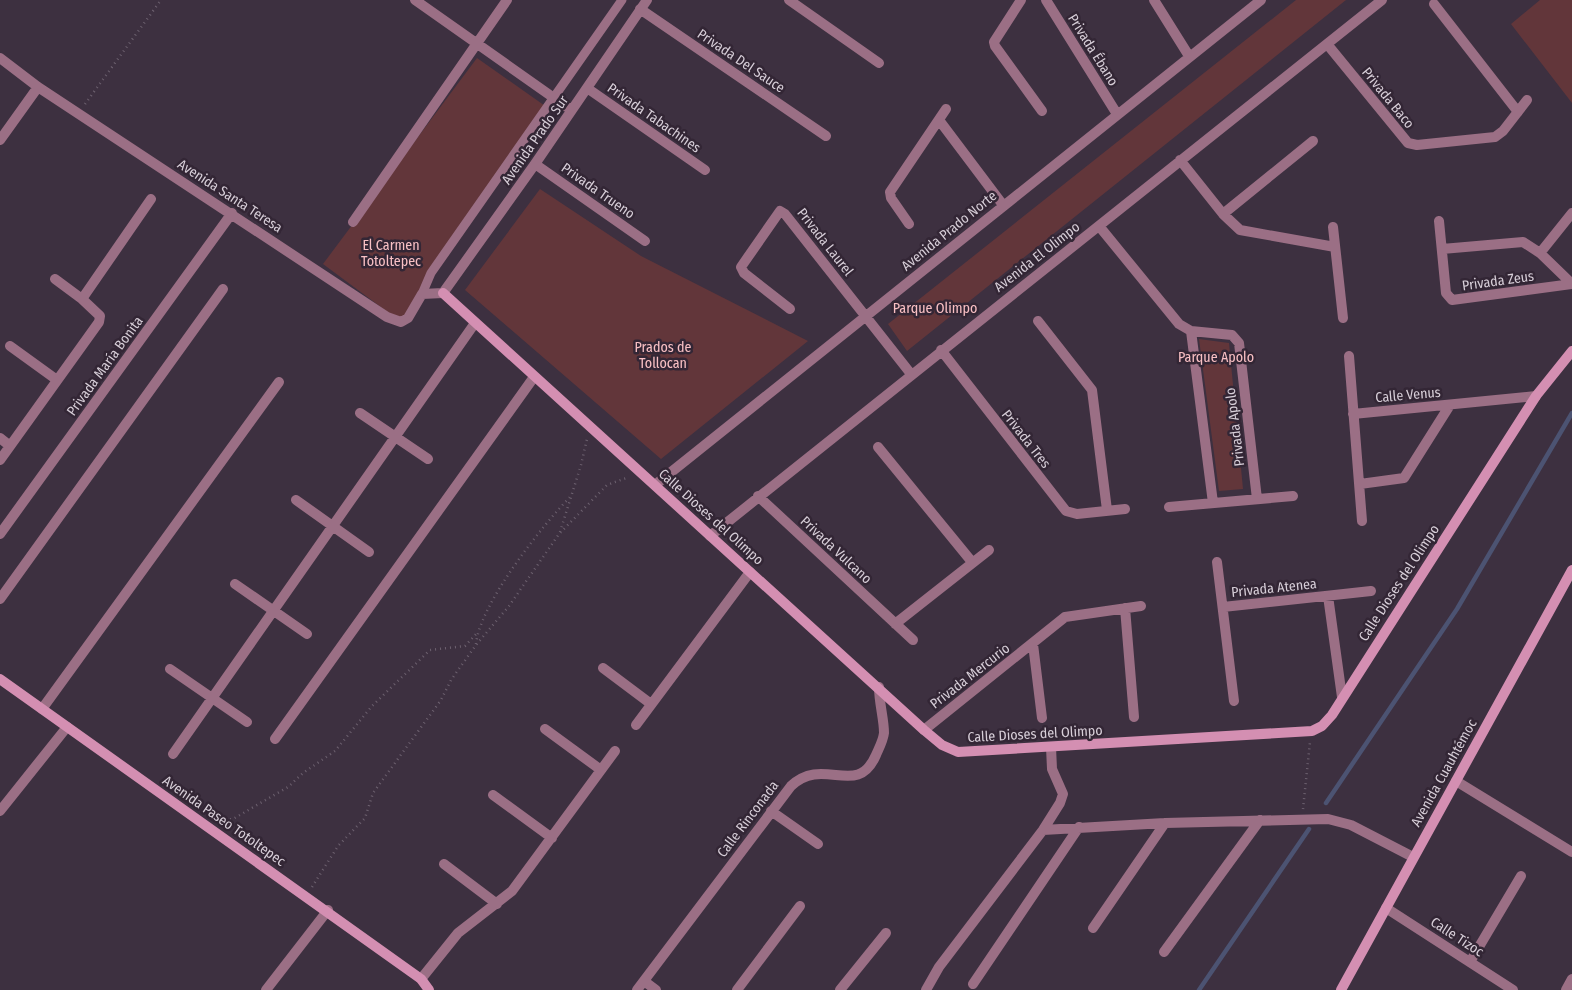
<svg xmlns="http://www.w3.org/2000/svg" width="1572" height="990" font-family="'Fira Sans Condensed',sans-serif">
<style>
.green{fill:#62363a}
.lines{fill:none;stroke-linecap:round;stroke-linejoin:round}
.stream{stroke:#4c5372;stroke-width:4.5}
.path{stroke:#6d616f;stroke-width:2.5;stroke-dasharray:1 4;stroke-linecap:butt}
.service{stroke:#9b6f85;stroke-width:9}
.minor{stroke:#9b6f85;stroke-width:10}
.secondary{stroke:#d48fb2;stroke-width:10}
.labels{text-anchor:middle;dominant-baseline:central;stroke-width:5;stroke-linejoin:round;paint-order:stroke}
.street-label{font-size:14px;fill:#d7ced8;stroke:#332635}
.park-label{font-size:14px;fill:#f9c0c4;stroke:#332635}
</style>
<rect width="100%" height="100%" fill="#3d3040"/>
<!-- green -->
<path class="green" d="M1296,0h50l-439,351 -19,-27z
M1540,0h32v103l-61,-79z
M477,58l71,50 -147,214 -78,-58z
M540,189l101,67 167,85 -147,118 -196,-169z
M1199,339l30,4 14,146 -24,2z"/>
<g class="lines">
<!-- stream -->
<path class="stream" d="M1326,803l131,-194 115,-196
M1199,990l110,-161"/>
<!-- path -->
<path class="path" d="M85,104l76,-104
M560,532l21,-67 6,-26
M476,644c4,-40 65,-117 94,-147
M1303,809l7,-67
M220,820l13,-1 55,-32 15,-14 32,-22 37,-45 58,-56 35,-4 12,-13
M312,887l26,-41 27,-28 8,-25 68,-93 10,-20 25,-35 33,-39 50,-72 48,-49 22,-8"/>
<!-- service -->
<path class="service" d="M422,294l9,-21 191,-273"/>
<!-- minor -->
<path class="minor" d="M415,0l156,110
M789,0l90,63
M1021,0l-27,42 1,4 47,65
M1046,0l71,114
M1154,0l35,56
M1434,4l84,108
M640,9l186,127
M1327,44l81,99 9,2 78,-8 8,-6 24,-31
M0,58l38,29 349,230 14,5 7,-4 14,-24 21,-1 92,-129 112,-164
M587,88l118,82
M939,120l64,85
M0,140l38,-53
M1180,160l43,54 17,16 95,17
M535,164l110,77
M1223,214l90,-73
M1439,221l7,72 6,7 120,-16
M353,222l154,-222
M909,224l-18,-26 -1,-6 56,-83
M1099,226l80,98 12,7 41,4 7,8 18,156
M1333,227l10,91
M1442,249l81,-7 17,11 32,31
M1540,253l32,-40
M55,279l27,20
M790,309l-46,-36 -3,-6 39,-56 5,3 126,160
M1038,321l54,69 15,120
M1191,331l22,172
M10,346l47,34
M941,350l125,161 11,3 48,-5
M1349,356l13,165
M360,413l68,46
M1353,414l183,-18
M0,438l10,8
M878,447l94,115
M0,460l99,-138 1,-6 -18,-17 69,-100
M1360,484l44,-6 46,-73
M655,485l606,-485
M758,496l155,144
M296,500l73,52
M1169,507l124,-11
M0,534l232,-321
M710,536l672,-536
M1217,562l17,139
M235,584l72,50
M1328,596l14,101
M0,599l223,-310
M1223,607l148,-16
M1125,608l9,109
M895,624l94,-74
M1033,644l9,74
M603,668l48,36
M170,669l77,53
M42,709l237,-327
M636,725l114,-153
M545,729l56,41
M924,730l141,-113 76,-11
M275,739l259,-362
M173,754l302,-431
M1456,781l116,71
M493,795l59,43
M0,811l67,-84
M771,811l47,33
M1043,830l122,-7 163,-4 23,6 62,32
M444,864l53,40
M1386,908l127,82
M1093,928l72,-105
M1164,952l96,-132
M1470,962l51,-86
M421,979l37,-46 54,-42 103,-140
M644,981l12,9
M973,984l106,-157
M266,990l62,-80
M637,990l154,-204c33,-31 66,13 85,-31 3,-7 7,-14 8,-22 0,-14 -5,-30 -5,-46
M737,990l63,-84
M840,990l46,-57
M926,990l13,-23 104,-137 17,-27 3,-9 -11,-25 -1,-22
M1566,990l6,-11"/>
<!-- secondary -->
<path class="secondary" d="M443,293l481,437 18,15 16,7 354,-21 10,-5 10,-11 204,-319 36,-45
M0,679l421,300 8,11
M1341,990l231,-420"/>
</g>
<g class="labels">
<!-- street labels -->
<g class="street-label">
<text transform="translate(1093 50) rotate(58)">Privada Ébano</text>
<text transform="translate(741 61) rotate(34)">Privada Del Sauce</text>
<text transform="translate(1388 98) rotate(51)">Privada Baco</text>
<text transform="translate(654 118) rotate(35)">Privada Tabachines</text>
<text transform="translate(535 140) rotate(-55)">Avenida Prado Sur</text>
<text transform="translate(598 191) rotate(35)">Privada Trueno</text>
<text transform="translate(230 196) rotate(33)">Avenida Santa Teresa</text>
<text transform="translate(949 231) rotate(-39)">Avenida Prado Norte</text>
<text transform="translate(825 242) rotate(52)">Privada Laurel</text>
<text transform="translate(1037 257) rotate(-38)">Avenida El Olimpo</text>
<text transform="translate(1498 281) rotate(-8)">Privada Zeus</text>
<text transform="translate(105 366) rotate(-54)">Privada María Bonita</text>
<text transform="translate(1408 395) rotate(-5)">Calle Venus</text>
<text transform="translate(1235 427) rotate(-97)">Privada Apolo</text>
<text transform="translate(1026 439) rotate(52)">Privada Tres</text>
<text transform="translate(711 517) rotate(42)">Calle Dioses del Olimpo</text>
<text transform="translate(836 550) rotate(43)">Privada Vulcano</text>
<text transform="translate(1399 583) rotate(-57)">Calle Dioses del Olimpo</text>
<text transform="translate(1274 588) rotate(-6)">Privada Atenea</text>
<text transform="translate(970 676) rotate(-38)">Privada Mercurio</text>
<text transform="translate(1035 734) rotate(-3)">Calle Dioses del Olimpo</text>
<text transform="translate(1444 773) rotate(-61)">Avenida Cuauhtémoc</text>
<text transform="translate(748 819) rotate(-53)">Calle Rinconada</text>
<text transform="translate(224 821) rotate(35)">Avenida Paseo Totoltepec</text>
<text transform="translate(1457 937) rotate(33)">Calle Tizoc</text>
</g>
<!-- park labels -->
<g class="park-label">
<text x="391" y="245">El Carmen<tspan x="391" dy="16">Totoltepec</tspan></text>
<text x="935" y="308">Parque Olimpo</text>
<text x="663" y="347">Prados de<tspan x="663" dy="16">Tollocan</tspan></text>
<text x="1216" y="357">Parque Apolo</text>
</g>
</g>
</svg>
